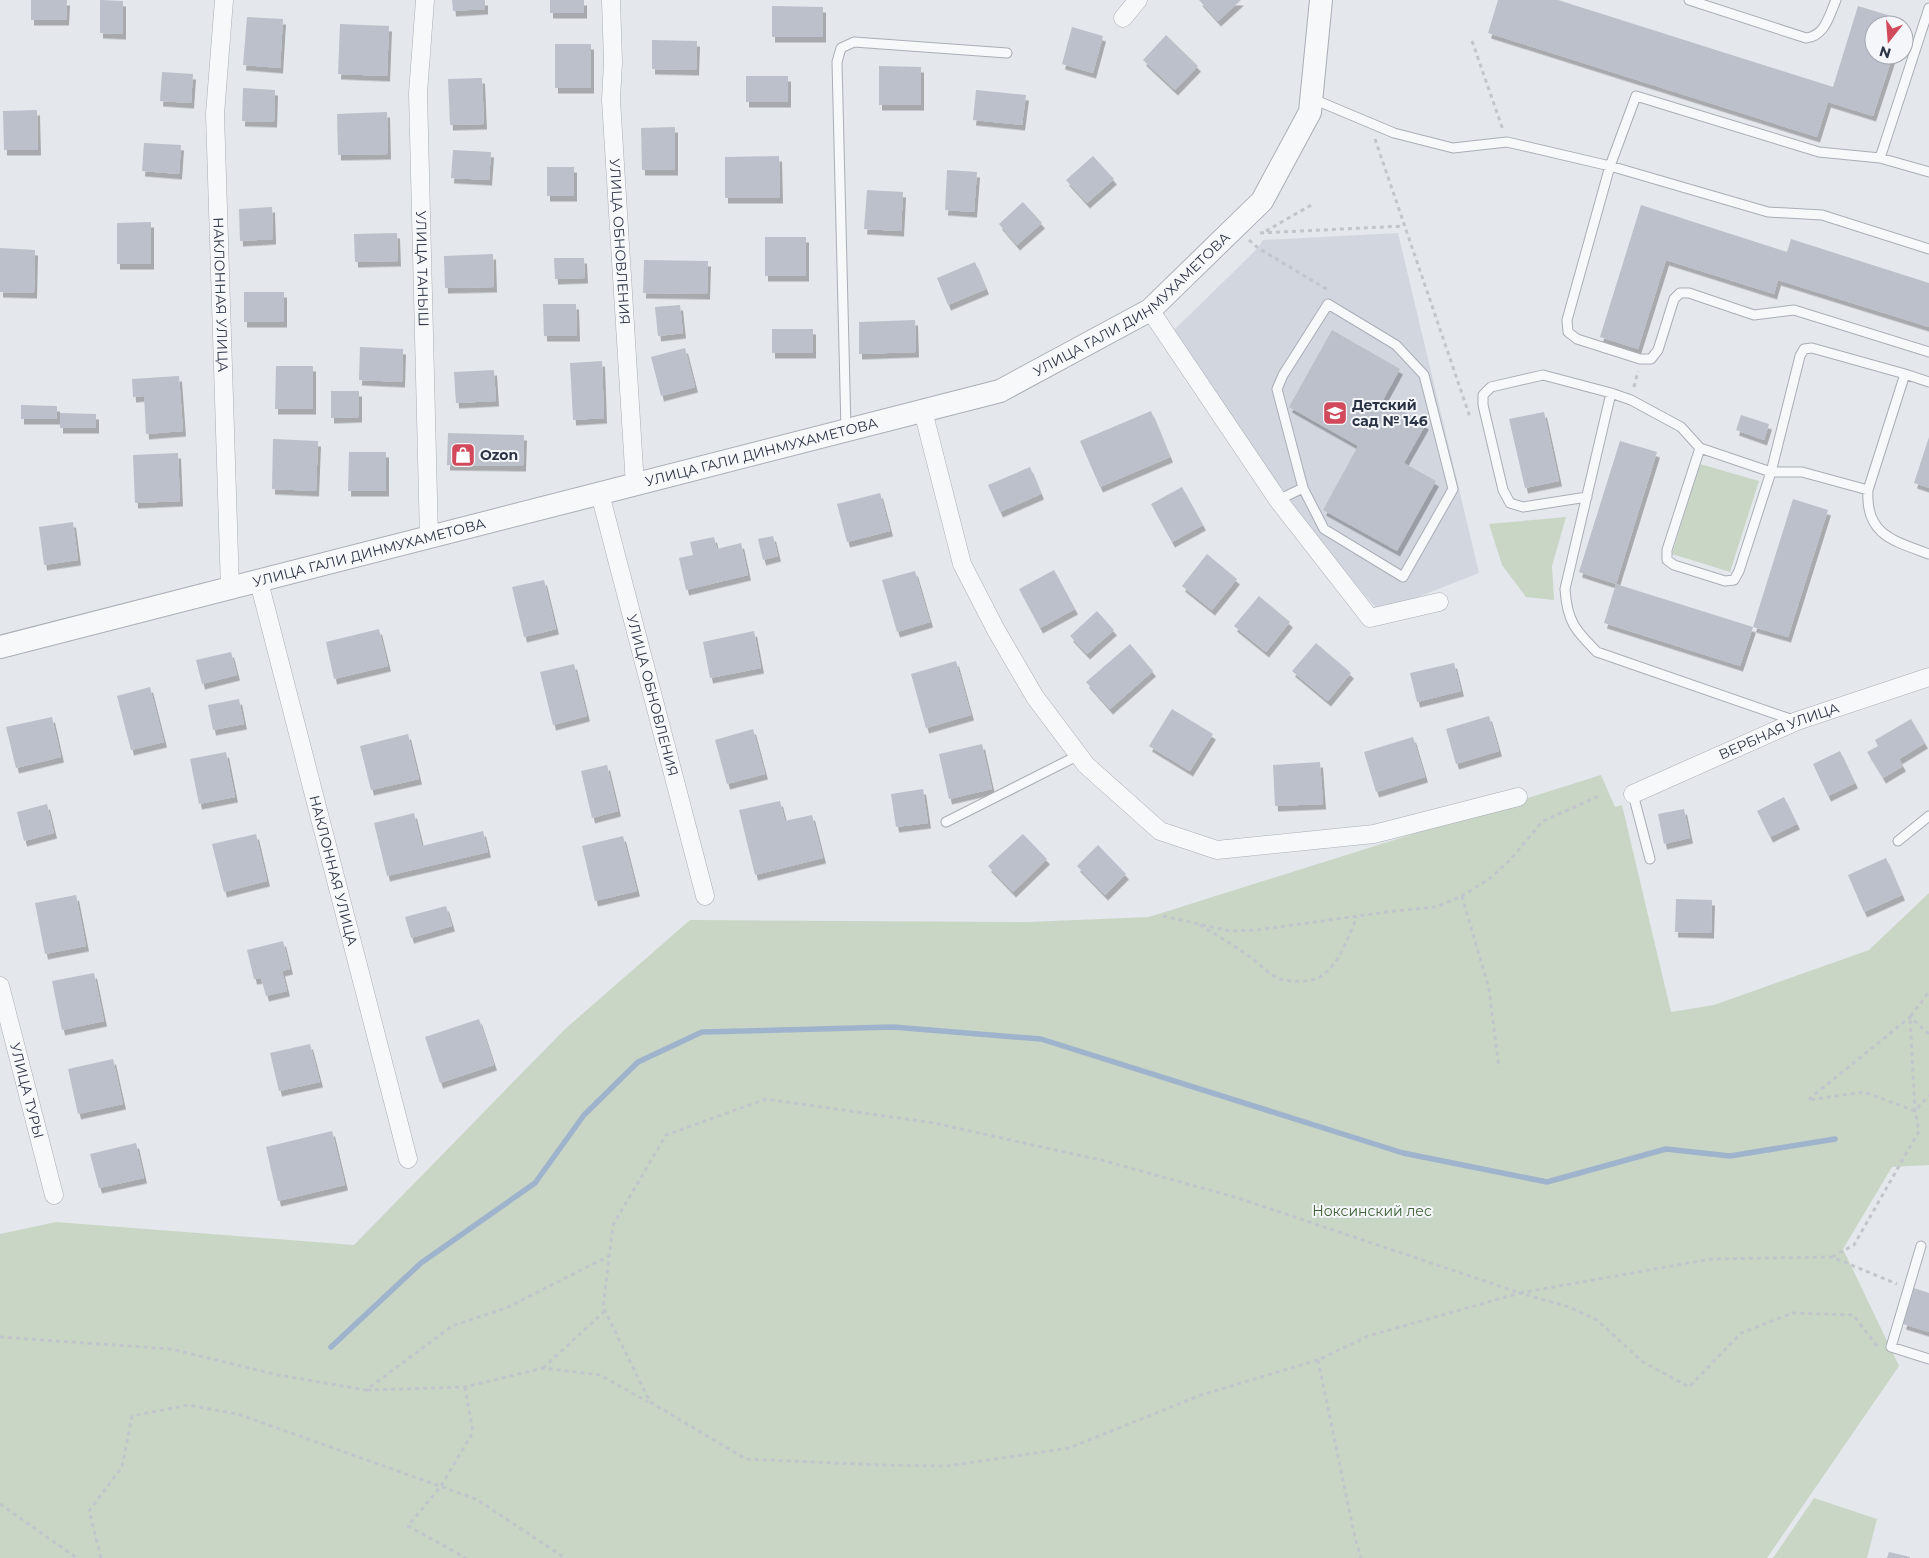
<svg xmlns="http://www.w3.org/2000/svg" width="1929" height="1558" font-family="Montserrat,sans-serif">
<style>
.built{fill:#d2d6de}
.green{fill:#c9d6c5}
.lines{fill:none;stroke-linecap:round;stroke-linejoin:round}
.stream{stroke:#9fb4cc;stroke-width:5.5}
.building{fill:#bbc0ca;filter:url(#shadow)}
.service-casing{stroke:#a9aeb7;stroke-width:11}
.minor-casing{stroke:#a9aeb7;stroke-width:19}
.tertiary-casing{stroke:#a9aeb7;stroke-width:24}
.path{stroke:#c2c5cb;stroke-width:3;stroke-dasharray:4 4;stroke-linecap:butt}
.service{stroke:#f7f8fa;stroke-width:9}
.minor{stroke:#f7f8fa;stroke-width:18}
.tertiary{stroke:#f7f8fa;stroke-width:22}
.labels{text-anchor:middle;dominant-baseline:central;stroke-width:4;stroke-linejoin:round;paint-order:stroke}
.street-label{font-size:14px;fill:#2b3445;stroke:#f4f6f9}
.poi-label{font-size:14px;font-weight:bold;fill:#2b3445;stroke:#f4f6f9;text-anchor:start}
.park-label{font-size:14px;fill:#3f6138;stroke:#f4f6f9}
</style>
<defs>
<filter id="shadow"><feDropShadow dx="3" dy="5.5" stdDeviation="0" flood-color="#0004"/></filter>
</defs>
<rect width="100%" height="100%" fill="#e4e7ec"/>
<!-- built -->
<path class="built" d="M1398,233l81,340 -99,39 -64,-71 -143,-210 85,-83 5,-8z"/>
<!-- green -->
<path class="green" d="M1700,464l59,17 -29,91 -58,-18z
M1566,517l-14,49 2,34 -28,-3 -24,-32 -13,-41z
M1601,775l14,32 7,-2 49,207 43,-7 155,-55 60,-57v272l-37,2 -49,82 56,117 -132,192h-1767v-324l56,-12 298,23 210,-215 126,-110 339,2 120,-5z
M1814,1498l63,21 -10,39h-94z"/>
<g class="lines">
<!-- stream -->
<path class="stream" d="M331,1347l90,-84 114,-80 49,-68 54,-53 64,-30 191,-5 148,12 362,114 144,29 119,-33 64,7 105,-17"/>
</g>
<!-- building -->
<path class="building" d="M31,0h36l-1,20h-35z
M100,0l23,1v33l-23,-1z
M452,0h33v9l-32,2z
M550,0h34v13h-34z
M1199,0h42l-23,21z
M1498,0h60l275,87 25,-81 46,14 -2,5h-28v30h19l-20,61 -45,-14 -11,35 -329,-104z
M772,6l51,1v30h-51z
M247,17l36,2 -3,49 -37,-3z
M340,24l49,2 -2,50 -49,-2z
M1072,27l31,9 -10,37 -31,-9z
M1166,35l32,31 -23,24 -32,-30z
M652,40l45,1 -1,29 -44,-1z
M555,44h36v44h-36z
M879,66l42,1v38h-42z
M162,72l31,2 -2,29 -31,-2z
M746,76h42v26h-42z
M482,78l2,46 -34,1 -2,-46z
M243,88l32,2 -1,32 -32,-1z
M976,90l50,5 -4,30 -49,-5z
M37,110l1,40h-34l-1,-39z
M387,112l1,42 -50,1 -1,-41z
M675,127v43h-33l-1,-42z
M144,143l37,2 -2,29 -37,-3z
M453,150l38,2 -2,28 -38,-2z
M779,156l1,42h-55v-41z
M1093,156l21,23 -27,24 -21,-23z
M547,167h27v29h-27z
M947,170l30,2 -3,40 -29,-2z
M867,190l36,2 -2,39 -37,-2z
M1023,202l19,21 -25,22 -18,-21z
M1641,205l146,47 4,-13 138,44v44l-151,-47 -4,14 -108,-34 -28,89 -38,-12z
M272,207l1,32 -33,2 -1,-32z
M151,222v42h-34v-41z
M397,233l1,28 -43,1 -1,-28z
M765,237h41v39h-41z
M0,248l35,2 -1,43 -34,-1z
M493,254l1,33 -49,1 -1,-32z
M554,258h30l1,20 -30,1z
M644,260l64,1 -1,33 -64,-1z
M975,262l11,27 -38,16 -11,-27z
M244,292h40v30h-40z
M543,304h33l1,32h-33z
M680,305l3,28 -25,3 -3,-29z
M915,320l1,32 -57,2v-32z
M772,329h41v24h-41z
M1332,330l68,39 -17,31 43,24 -22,39 32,18 -39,70 -74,-41 35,-64 -69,-39z
M360,347l43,2 -1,33 -43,-2z
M685,348l10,39 -34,9 -10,-39z
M602,361l2,57 -31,2 -3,-57z
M276,366h37v43h-38z
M494,370l2,31 -40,2 -2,-31z
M179,376l4,55 -37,3 -2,-38 -11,1 -1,-18z
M331,391h28v26l-28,1z
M21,405l36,1v13h-36z
M1151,411l19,46 -70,30 -20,-46z
M1544,412l15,69 -34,7 -16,-69z
M60,413l36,1v14h-36z
M1741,415l28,9 -5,16 -28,-10z
M448,433l76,2 -1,31 -76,-1z
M1929,437v51l-15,-5z
M273,439l45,2 -2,50 -44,-2z
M1620,441l37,11 -41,132 -37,-12z
M349,452h37v39h-38z
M178,453l2,48 -45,2 -2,-48z
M1030,467l11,27 -41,18 -12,-27z
M1182,487l21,38 -31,17 -21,-38z
M880,493l10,38 -43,11 -10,-38z
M1793,499l35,11 -40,127 -35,-10z
M73,522l5,38 -34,5 -5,-38z
M773,536l5,20 -15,4 -5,-21z
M714,537l3,12 24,-6 7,32 -62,15 -7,-32 14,-3 -3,-13z
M1207,554l30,25 -25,31 -30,-24z
M1054,570l21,39 -35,19 -21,-39z
M915,571l15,51 -33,10 -15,-52z
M544,580l12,49 -32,8 -12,-50z
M1616,584l137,43 -13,39 -136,-43z
M1259,596l31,26 -24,30 -32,-26z
M1097,611l17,19 -27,24 -17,-18z
M379,629l9,37 -54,13 -8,-37z
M754,631l7,37 -51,10 -7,-36z
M1316,643l35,30 -23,28 -36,-30z
M1130,644l23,27 -43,38 -24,-27z
M231,652l6,23 -35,9 -6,-24z
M956,661l15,54 -45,13 -15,-54z
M1454,663l7,28 -44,11 -7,-29z
M574,664l13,52 -34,9 -13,-53z
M150,687l14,55 -33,8 -14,-54z
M239,699l5,25 -31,6 -5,-25z
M1172,709l41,25 -23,37 -41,-25z
M1489,716l10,35 -43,13 -10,-35z
M52,717l9,40 -45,11 -10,-41z
M1911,719l14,24 -26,16 4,7 -20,12 -16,-26 11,-6 -3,-6z
M753,729l12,45 -38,10 -12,-44z
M408,734l11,45 -48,11 -11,-44z
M1413,737l12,40 -49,15 -12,-40z
M982,744l10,45 -43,10 -10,-45z
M1840,751l15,32 -27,13 -15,-32z
M226,752l9,45 -36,7 -9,-45z
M1320,762l3,42 -48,2 -2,-41z
M607,765l11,46 -26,7 -11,-47z
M923,789l5,34 -32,4 -5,-33z
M1784,797l13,27 -27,13 -13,-26z
M780,801l5,20 27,-6 11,43 -68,17 -16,-65z
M47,804l7,29 -30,8 -7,-29z
M1684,809l6,29 -26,6 -6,-30z
M414,813l8,33 61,-15 5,21 -101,24 -13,-53z
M256,834l11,47 -43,11 -12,-48z
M1023,834l24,25 -34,33 -25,-26z
M623,836l14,55 -42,10 -13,-55z
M1098,845l28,29 -21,21 -28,-29z
M1886,858l16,37 -38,17 -16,-37z
M76,895l10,51 -41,8 -10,-51z
M1676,899l36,1 -1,33 -36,-1z
M446,906l6,20 -41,12 -6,-21z
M283,941l7,28 -8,2 5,20 -21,5 -5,-18 -7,1 -7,-29z
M94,973l10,48 -42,9 -10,-49z
M479,1019l15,46 -54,18 -15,-46z
M310,1044l10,38 -41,9 -9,-38z
M113,1059l10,45 -45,10 -10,-45z
M332,1131l13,54 -67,16 -12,-54z
M136,1143l8,35 -45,10 -9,-34z
M1914,1288l15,5v39l-26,-8z
M1889,1552l21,5v1h-23z"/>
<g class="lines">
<defs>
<path id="service" d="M1689,0l117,38c19,-2 23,-22 30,-38
M1313,99l81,34 59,15 54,-6 103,24 158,46 54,3 107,34
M1880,158l49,-150
M1929,172l-49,-14 -61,-6 -183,-56 -26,70 -43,154 1,12 9,7 63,20h11l7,-9 16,-51 6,-6h9l65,22 40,-5 135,42
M1929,382l-24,-8 -37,116c-3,45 26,51 61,64
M846,430l-9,-368 4,-14 13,-6 153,11
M1700,448l-33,102v10l7,5 51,16 9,-1 5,-9 32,-99h31l66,18
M1587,497l-64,10 -13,-4 -7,-13 -20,-85v-10l8,-8 52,-12 68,18
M1278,500l25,-12 -26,-99 6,-14 45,-71 68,41 28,30 29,114 -50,88 -79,-48 -21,-41
M1796,721l-199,-69c-22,-22 -30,-31 -32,-63l46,-196 20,7 50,27 19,21 71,24 29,-116 4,-7 8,-1 93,26
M1633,794l17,65
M946,822l133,-67
M1898,841l31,-25
M1921,1246l-30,101 38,12"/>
<g id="minor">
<path id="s1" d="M224,0l-9,114 15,475"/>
<path id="s2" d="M425,0l-7,93 11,445"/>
<path id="s3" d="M611,0l2,62 -2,38 24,385"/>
<path d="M1123,18l15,-18"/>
<path d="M1150,310l128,190 92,118 69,-16"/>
<path d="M923,411l39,153 34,66 39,67 51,68 74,66 57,19 157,-16 144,-37"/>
<path id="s4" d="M600,494l105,402"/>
<path id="s5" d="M259,582l149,577"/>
<path id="s6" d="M1633,794l164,-73 132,-44"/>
<path id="s7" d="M0,986l54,209"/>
</g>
<g id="tertiary">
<path id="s8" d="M0,647l1000,-256 150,-81 112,-109 48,-89 11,-112"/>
</g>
</defs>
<!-- service casing -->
<use href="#service" class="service-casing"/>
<!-- minor casing -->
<use href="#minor" class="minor-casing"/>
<!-- tertiary casing -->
<use href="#tertiary" class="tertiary-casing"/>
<!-- path -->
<path class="path" d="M1472,41l31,89
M1375,139l95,278
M1266,231l47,-27
M1260,233l144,-7
M1249,240l9,8 70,42
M1634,387l4,-16
M1462,896l27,93 10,79
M1163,916l67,15 27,-1 137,-19 42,-4 26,-11 27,-17 20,-18 34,-40 56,-25
M1200,925c17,10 33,20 49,31 11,8 21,21 35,24 9,2 26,2 34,-2 21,-11 30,-41 39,-61
M1929,1034l-19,-17 -102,83 56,-8 51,19 14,-16
M1832,1257l22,-12 65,-114 -4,-20 -5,-94 19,-25
M0,1337l171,12 107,26 88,15 86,-64 54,-18 103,-52
M1877,1346l-24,-31 -60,-2 -52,20 -52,54 -46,-25 -46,-42 -28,-13 -49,-14 -152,43 -50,24 -117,35 -132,53 -122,18 -67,-1 -134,-6 -96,-57 -47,-95 10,-82 53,-90 100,-36 168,24 171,38 133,37 282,95 191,-34 121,-2 65,27
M1318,1360l37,178 6,20
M543,1368l62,-57
M465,1387l8,45 -32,54 -33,40 58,32
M367,1390l98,-3 78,-19 57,7 48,27
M0,1504l77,54
M101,1558l-12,-47 33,-44 10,-51 56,-11 50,9 238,85 89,59"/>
<!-- service -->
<use href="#service" class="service"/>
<!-- minor -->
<use href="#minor" class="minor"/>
<!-- tertiary -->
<use href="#tertiary" class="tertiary"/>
</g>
<!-- icons -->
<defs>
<symbol id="school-square" viewBox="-11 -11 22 22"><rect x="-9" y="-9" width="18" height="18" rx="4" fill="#d1495b" stroke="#f4f6f9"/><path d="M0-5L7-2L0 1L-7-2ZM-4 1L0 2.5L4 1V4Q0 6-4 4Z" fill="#fff"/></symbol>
<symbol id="shop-square" viewBox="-11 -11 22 22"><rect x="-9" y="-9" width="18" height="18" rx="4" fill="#d1495b" stroke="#f4f6f9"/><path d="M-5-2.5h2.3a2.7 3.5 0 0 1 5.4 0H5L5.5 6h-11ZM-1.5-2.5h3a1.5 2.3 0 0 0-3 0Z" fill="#fff"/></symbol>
</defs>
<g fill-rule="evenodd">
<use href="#school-square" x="1321" y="399" width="28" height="28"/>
<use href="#shop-square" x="449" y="441" width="28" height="28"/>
</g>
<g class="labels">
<!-- street labels -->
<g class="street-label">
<text stroke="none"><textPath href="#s3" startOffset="242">УЛИЦА ОБНОВЛЕНИЯ</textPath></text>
<text stroke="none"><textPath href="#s2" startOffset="269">УЛИЦА ТАНЫШ</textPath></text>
<text stroke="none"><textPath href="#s1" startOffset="295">НАКЛОННАЯ УЛИЦА</textPath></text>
<text stroke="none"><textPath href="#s8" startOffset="1191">УЛИЦА ГАЛИ ДИНМУХАМЕТОВА</textPath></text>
<text stroke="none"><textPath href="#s8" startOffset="786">УЛИЦА ГАЛИ ДИНМУХАМЕТОВА</textPath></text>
<text stroke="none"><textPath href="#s8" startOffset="381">УЛИЦА ГАЛИ ДИНМУХАМЕТОВА</textPath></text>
<text stroke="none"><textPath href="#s4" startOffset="208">УЛИЦА ОБНОВЛЕНИЯ</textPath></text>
<text stroke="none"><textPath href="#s6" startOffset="159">ВЕРБНАЯ УЛИЦА</textPath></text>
<text stroke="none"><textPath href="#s5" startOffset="298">НАКЛОННАЯ УЛИЦА</textPath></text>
<text stroke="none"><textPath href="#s7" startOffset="108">УЛИЦА ТУРЫ</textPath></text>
</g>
<!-- poi labels -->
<g class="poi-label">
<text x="1352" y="405">Детский<tspan x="1352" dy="16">сад № 146</tspan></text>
<text x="480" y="455">Ozon</text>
</g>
<!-- park labels -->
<g class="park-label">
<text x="1372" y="1211">Ноксинский лес</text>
</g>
</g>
<!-- north arrow -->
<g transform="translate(1889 40) rotate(197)"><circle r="24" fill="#f4f6f9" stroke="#a4a8b1"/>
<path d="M0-4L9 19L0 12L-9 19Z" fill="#d1495b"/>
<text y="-8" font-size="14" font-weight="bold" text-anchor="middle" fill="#2b3445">N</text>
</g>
</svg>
